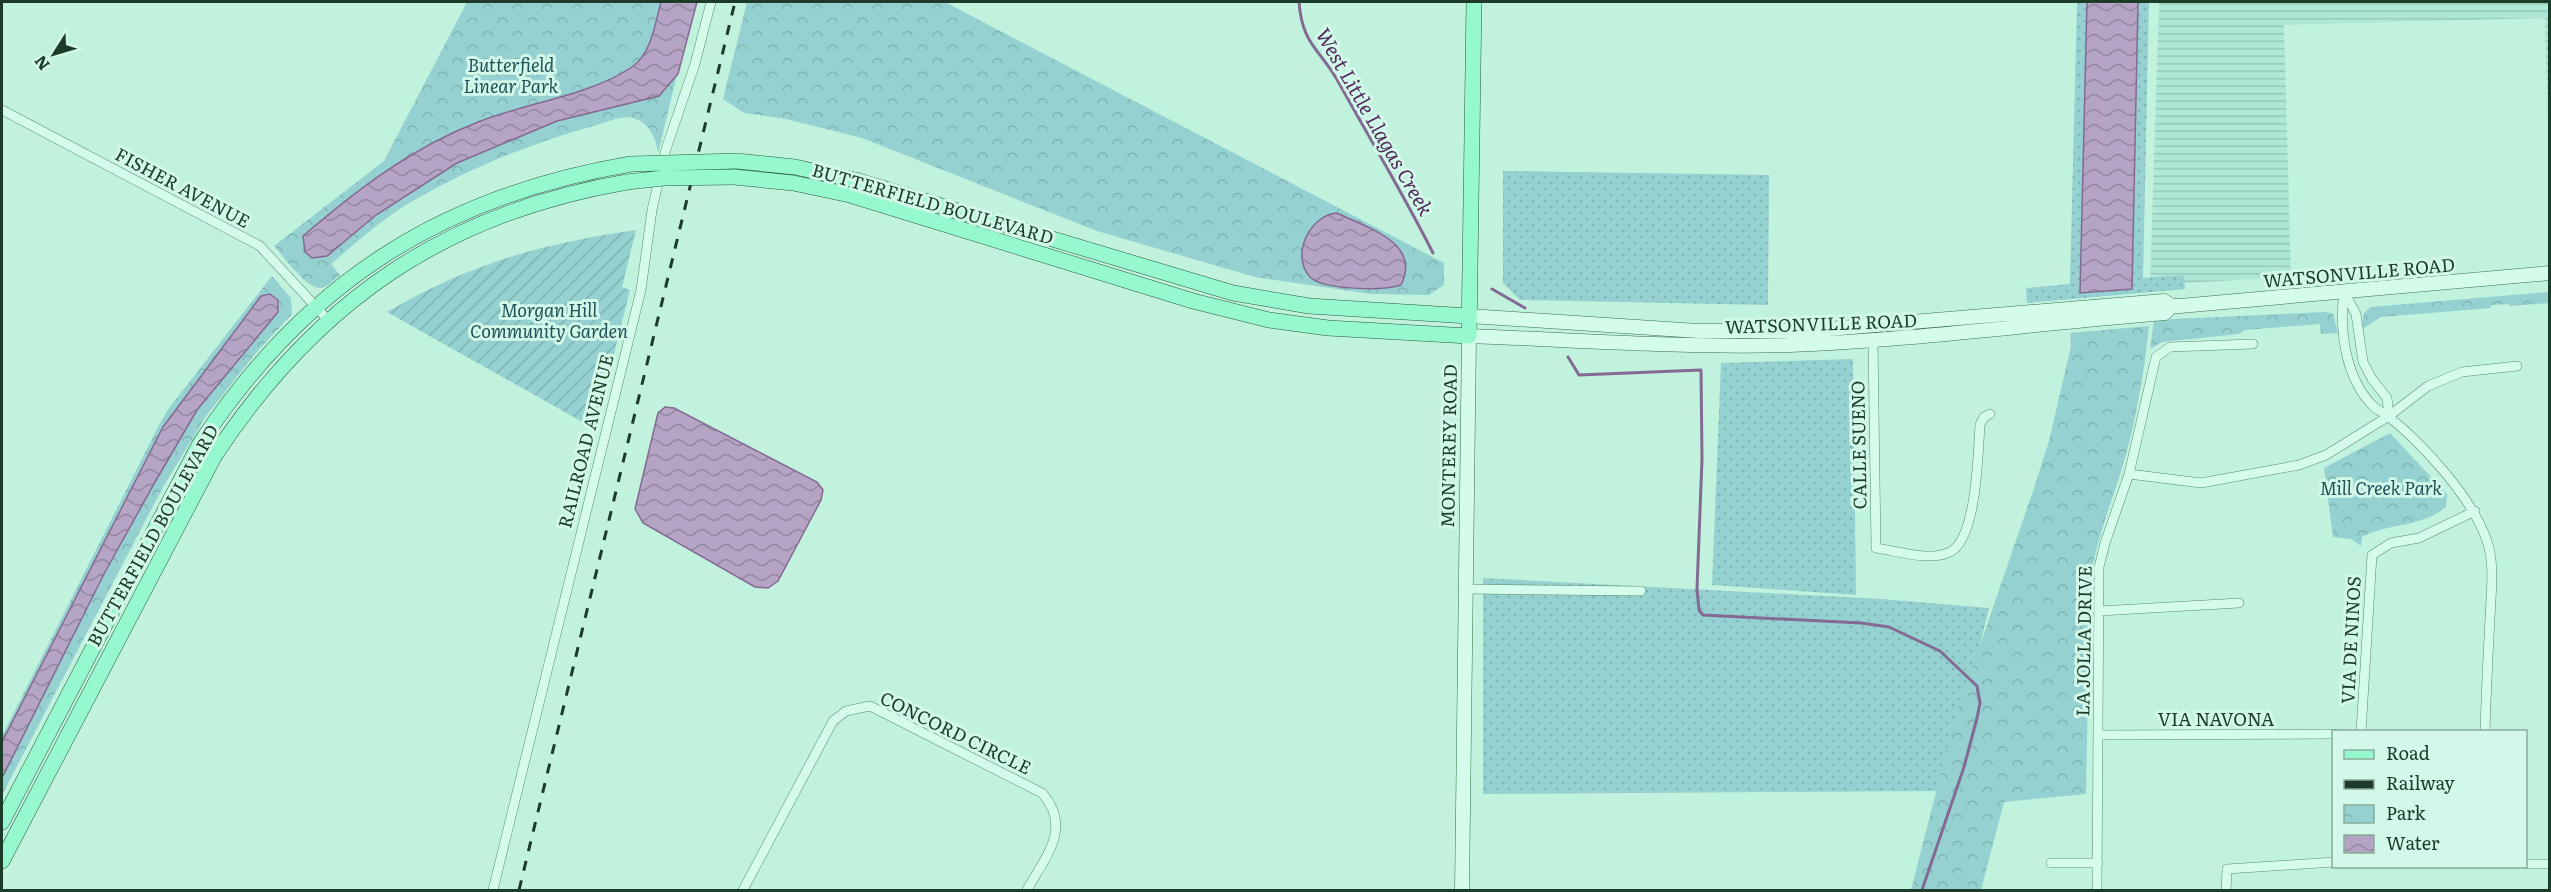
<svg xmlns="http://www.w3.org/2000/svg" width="2551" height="892" font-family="Literata,serif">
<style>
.farmland{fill:url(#farmland-rules)}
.grass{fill:url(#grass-dots)}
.park{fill:url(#park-crowns)}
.garden{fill:url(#garden-furrows)}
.water{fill:url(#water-waves);stroke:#846a93;stroke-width:1.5}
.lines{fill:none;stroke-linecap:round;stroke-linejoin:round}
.stream{stroke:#846a93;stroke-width:3}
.street-casing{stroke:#578d6d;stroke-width:10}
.secondary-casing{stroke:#3a6e4e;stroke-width:15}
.primary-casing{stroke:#2c5a3c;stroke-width:16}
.street{stroke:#d5fbeb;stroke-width:9}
.secondary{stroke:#d5fbeb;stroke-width:14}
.primary{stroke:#96f8cd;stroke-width:15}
.rail{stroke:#1c3b28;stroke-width:3;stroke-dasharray:10 10;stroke-linecap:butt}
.primary-bridge-casing{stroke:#2c5a3c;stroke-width:16;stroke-linecap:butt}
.primary-bridge{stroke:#96f8cd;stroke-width:15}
.labels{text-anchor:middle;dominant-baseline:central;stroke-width:6;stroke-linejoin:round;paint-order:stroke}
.park-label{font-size:18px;font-style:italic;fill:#215259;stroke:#d1f8e8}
.street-label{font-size:18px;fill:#1c3b28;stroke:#d1f8e8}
.water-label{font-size:20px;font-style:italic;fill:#532a5c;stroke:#d1f8e8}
</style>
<defs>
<pattern id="farmland-rules" width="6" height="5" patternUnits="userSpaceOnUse" patternTransform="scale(1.5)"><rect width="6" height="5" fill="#aee8d7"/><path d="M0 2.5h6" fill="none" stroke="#95c8b9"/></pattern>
<pattern id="grass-dots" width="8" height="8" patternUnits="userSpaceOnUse" patternTransform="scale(1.5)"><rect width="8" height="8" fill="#94d1d0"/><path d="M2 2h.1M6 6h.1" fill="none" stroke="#7fb4b3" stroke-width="1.8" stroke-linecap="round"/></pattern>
<pattern id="park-crowns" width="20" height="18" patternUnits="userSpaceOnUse" patternTransform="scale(1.5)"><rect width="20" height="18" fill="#94d1d0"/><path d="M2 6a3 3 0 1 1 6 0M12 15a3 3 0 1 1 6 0" fill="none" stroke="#7fb4b3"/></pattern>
<pattern id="garden-furrows" width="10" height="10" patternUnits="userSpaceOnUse" patternTransform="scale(1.5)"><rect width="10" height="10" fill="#94d1d0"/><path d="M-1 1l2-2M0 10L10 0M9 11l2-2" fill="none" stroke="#7fb4b3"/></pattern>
<pattern id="water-waves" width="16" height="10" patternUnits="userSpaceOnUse" patternTransform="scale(1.5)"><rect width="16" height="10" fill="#b6a4c4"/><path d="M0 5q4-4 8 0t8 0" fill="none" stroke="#93879f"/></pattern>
</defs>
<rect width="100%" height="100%" fill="#c1f2dd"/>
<!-- farmland -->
<path class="farmland" d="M2159,2h390v156l-4,-140 -261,7 7,252 -141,8z"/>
<!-- grass -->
<path class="grass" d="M2077,2h72l-6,276 41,-3 1,14 -158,14 -1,-15 44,-4z
M1503,171l266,4 -1,130 -248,-5 -17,-17z
M1853,359l3,236 -144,-10 9,-222z
M1483,578l399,21 107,9 -45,183 -461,3z"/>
<!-- park -->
<path class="park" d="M467,2h194l30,15 -33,136c-2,-15 -9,-31 -25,-35 -12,-3 -28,5 -40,8 -66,19 -123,42 -182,76 -29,17 -54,40 -80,62l9,11c-5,4 -13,13 -20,13 -14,0 -36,-31 -46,-42l110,-85z
M747,2h198l499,261v22l-15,10 -58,-1 -116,-17 -158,-46 -235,-93 -76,-19 -42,-6 -21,-14z
M272,276l19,22 1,16 -36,39 -50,63 -44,73 -160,306v-59l157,-311 10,-17z
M2549,292v11l-40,3v-2l-18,1v3l-110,9 -20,13 3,-17 7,-6z
M2326,312l7,2 5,19 -17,1 -1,-10 -75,6 -6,4 -77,8 -12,7 4,-29z
M2149,326c-5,47 -13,97 -27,142 -12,39 -27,75 -32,116l-4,210 -82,8 -23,88h-70l44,-172 78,-227 16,-50 22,-95 -1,-13z
M2390,433l57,61 -1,13c-23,20 -58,16 -84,30l-1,9 -10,-7 -18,-2 -9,-69z"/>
<!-- garden -->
<path class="garden" d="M636,230l-14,57 8,3 -35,139 -208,-117c85,-49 153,-68 249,-82z"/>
<!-- water -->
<path class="water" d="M661,2h36l-19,72 -19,22 -102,25 -100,42 -81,52 -49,41 -15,2 -7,-6 -2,-16c55,-47 108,-88 175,-114 48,-19 113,-27 154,-55 20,-14 23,-44 29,-65z
M2087,2h51l-6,287 -52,4z
M1337,213c30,15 85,29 64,72 -18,6 -78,5 -91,-8 -20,-22 0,-62 27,-64z
M270,294l8,6v12l-81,98 -42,72 -51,92 -102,204v-36l161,-315 98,-131z
M665,407l9,1 143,74 6,8 -2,10 -43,81 -10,7 -13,-1 -112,-64 -8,-14 23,-96z"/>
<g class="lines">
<!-- stream -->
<path class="stream" d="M1299,2c3,43 22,48 40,81 31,56 65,112 94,170
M1492,289l33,19
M1568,357l11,18 122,-5 1,89 -5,130 2,21 4,5 158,8 28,4 51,24 37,35 3,17 -3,15 -13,49 -42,123"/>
<defs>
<path id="street" d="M2,110l258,136 68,74
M2344,292c-5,37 1,87 30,115 4,4 11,6 15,10 35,28 84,82 98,124 8,23 4,52 3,77 -2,38 -4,76 -5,114
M2344,292l12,22 7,48 9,17 15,19 2,18
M1873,341l3,207c22,3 53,14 74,4 27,-13 28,-100 30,-127l4,-8 6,-3
M2129,474l72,9 98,-18 27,-10 63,-39 39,-30 34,-14 55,-6
M1466,589l175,2
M2099,611l140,-8
M2361,732l11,-177 19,-12 28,-5 56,-27
M2098,735l236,-1
M2051,863h47
M2526,864h24
M493,890l148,-600 11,-80 14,-61 29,-85 16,-62
M743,890l90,-169 13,-10 24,-5 172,87c31,35 3,64 -15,97
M2097,890l2,-323 6,-24 24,-69 27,-117 14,-10 83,-3
M2226,890l1,-21 107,-7"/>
<path id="secondary" d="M1469,316l229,15h106l360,-30 8,5h8l370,-33
M1462,890l7,-554c107,4 214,12 321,9 126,-5 250,-22 375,-32l7,-7"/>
<path id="primary" d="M737,161l58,6 60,13 378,113 76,13 160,10
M734,177l59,6 57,12 343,106 76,19 59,8 141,8 5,-334
M2,822l197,-377c106,-162 242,-249 432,-281
M2,861l213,-406c102,-154 230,-242 412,-273"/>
</defs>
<!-- street casing -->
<use href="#street" class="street-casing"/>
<!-- secondary casing -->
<use href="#secondary" class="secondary-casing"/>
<!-- primary casing -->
<use href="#primary" class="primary-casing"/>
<!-- street -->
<use href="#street" class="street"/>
<!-- secondary -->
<use href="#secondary" class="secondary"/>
<!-- primary -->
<use href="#primary" class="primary"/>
<!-- rail -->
<path class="rail" d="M519,890l216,-888"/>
<defs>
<path id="primary-bridge" d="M631,164l106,-3
M627,182l37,-4 70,-1"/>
</defs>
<!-- primary-bridge casing -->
<use href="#primary-bridge" class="primary-bridge-casing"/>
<!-- primary-bridge -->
<use href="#primary-bridge" class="primary-bridge"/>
</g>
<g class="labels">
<!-- park labels -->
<g class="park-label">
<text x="511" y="64">Butterfield<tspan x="511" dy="21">Linear Park</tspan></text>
<text x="549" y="309">Morgan Hill<tspan x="549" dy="21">Community Garden</tspan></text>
<text x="2381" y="487">Mill Creek Park</text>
</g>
<!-- street labels -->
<g class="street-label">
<text transform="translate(183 187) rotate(28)">FISHER AVENUE</text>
<text transform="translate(933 203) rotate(16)">BUTTERFIELD BOULEVARD</text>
<text transform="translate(2359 272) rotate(-5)">WATSONVILLE ROAD</text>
<text transform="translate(1821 323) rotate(-2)">WATSONVILLE ROAD</text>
<text transform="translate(585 441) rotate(-76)">RAILROAD AVENUE</text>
<text transform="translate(1858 445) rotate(-91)">CALLE SUENO</text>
<text transform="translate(1448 446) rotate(-89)">MONTEREY ROAD</text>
<text transform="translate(152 535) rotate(-61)">BUTTERFIELD BOULEVARD</text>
<text transform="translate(2350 640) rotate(-87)">VIA DE NINOS</text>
<text transform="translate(2083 641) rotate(-89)">LA JOLLA DRIVE</text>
<text x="2216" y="718">VIA NAVONA</text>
<text transform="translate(956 732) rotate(26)">CONCORD CIRCLE</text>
</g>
<!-- water labels -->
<g class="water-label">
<text transform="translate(1376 121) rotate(60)">West Little Llagas Creek</text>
</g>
</g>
<!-- border -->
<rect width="2551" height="892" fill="none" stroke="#1c3b28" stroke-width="6"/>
<!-- legend -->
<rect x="2332" y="730" width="195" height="138" fill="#d1f8e8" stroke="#89ac9b" stroke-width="1.5"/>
<rect x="2344" y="750" width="30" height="9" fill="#96f8cd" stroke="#89ac9b" stroke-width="1.5"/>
<text x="2386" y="760" font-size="18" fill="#1c3b28">Road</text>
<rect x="2344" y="780" width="30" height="9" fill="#1c3b28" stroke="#89ac9b" stroke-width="1.5"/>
<text x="2386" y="790" font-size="18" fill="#1c3b28">Railway</text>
<rect x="2344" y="805" width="30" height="18" fill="url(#park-crowns)" stroke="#89ac9b" stroke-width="1.5"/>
<text x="2386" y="820" font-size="18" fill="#1c3b28">Park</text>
<rect x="2344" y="835" width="30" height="18" fill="url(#water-waves)" stroke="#89ac9b" stroke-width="1.5"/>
<text x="2386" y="850" font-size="18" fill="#1c3b28">Water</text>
<!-- north arrow -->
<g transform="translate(54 54) rotate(233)" stroke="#d1f8e8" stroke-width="4.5" paint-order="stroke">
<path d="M0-4.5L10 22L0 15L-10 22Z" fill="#1c3b28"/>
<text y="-9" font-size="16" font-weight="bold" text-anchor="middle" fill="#1c3b28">N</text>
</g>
</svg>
